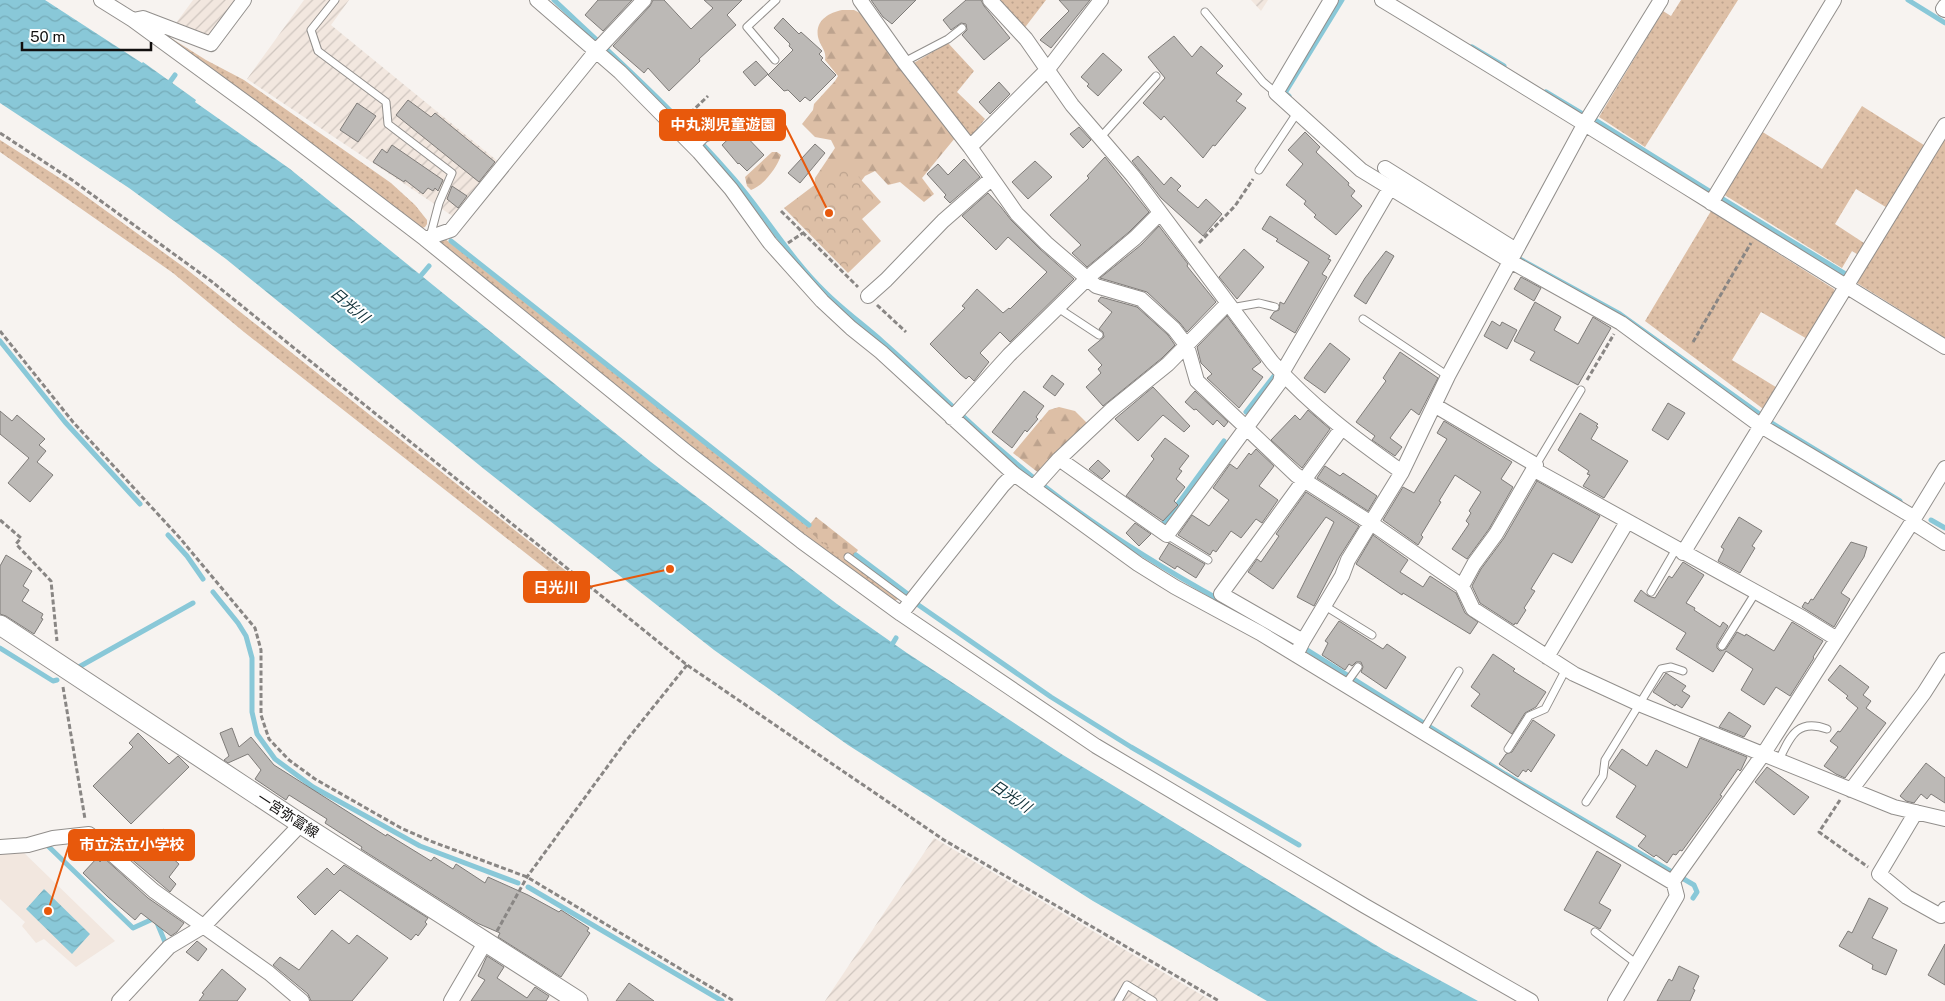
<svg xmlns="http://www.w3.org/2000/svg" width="1945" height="1001" font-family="'Public Sans','Noto Sans JP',sans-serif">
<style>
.industrial{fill:url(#industrial-furrows)}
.built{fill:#f2e7df}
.grass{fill:url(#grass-dots)}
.forest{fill:url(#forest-firs)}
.cemetery{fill:url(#cemetery-stones)}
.park{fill:url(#park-crowns)}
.water{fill:url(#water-waves)}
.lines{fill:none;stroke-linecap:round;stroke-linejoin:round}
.stream{stroke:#89c8d8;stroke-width:5}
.building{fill:#bcb9b6;stroke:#7f7c79}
.service-casing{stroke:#928f8c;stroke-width:9}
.minor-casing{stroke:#928f8c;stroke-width:16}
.secondary-casing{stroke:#928f8c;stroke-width:21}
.path{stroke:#898684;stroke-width:3;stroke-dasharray:5 2.5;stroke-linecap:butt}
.service{stroke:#fff;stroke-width:7}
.minor{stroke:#fff;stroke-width:14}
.secondary{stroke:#fff;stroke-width:19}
.labels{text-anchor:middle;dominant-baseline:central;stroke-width:4;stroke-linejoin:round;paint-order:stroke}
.street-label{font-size:14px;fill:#110f0e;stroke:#fff}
.water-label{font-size:15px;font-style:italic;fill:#0f2f37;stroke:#fff}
.leader{fill:none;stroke:#e8590c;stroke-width:2}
.callout-dot{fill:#e8590c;stroke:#fff;stroke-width:2}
.callout{fill:#e8590c;stroke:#e8590c;stroke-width:2}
.callout-label{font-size:15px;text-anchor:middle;font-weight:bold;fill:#fff}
</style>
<defs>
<pattern id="industrial-furrows" width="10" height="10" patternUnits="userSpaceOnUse" patternTransform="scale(1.25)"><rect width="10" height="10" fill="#f2e7df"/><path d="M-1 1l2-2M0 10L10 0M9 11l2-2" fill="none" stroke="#cec5be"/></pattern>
<pattern id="grass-dots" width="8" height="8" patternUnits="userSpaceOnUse" patternTransform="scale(1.25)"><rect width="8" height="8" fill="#ddbfa6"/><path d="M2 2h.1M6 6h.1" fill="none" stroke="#bda38e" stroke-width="1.8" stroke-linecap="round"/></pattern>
<pattern id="forest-firs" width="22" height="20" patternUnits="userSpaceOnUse" patternTransform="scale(1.25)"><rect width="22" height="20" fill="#ddbfa6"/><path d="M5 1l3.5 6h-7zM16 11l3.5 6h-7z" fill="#bda38e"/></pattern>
<pattern id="cemetery-stones" width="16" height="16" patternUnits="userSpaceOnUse" patternTransform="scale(1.25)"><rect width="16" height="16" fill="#ddbfa6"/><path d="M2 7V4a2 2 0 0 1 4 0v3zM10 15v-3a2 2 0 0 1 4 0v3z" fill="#bda38e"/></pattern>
<pattern id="park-crowns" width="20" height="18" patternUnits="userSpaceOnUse" patternTransform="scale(1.25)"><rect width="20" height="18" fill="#ddbfa6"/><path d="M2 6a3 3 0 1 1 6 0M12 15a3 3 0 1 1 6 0" fill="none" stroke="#bda38e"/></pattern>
<pattern id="water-waves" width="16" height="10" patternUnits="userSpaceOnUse" patternTransform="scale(1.25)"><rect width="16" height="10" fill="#89c8d8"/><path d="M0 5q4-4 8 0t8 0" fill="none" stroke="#75abb8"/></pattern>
</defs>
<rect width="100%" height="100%" fill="#f7f3f0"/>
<!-- industrial -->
<path class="industrial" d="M193,0h46l-27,36 -36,-13z
M304,0h45l-18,25 169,138 -46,54 -207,-138z
M1251,0h17l-7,11z
M934,838l278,163h-387z"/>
<!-- built -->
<path class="built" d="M21,850l94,91 -39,26 -32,-28 -8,4 -14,-17 3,-4 -25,-23v-48z"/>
<!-- grass -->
<path class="grass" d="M995,0h51l-23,30z
M1681,0h57l-93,147 -46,-30 64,-106 8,5z
M152,29l11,4 43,27 38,20 147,103 24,22 12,15v4l-2,3 -5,2z
M948,43l26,28 -17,21 28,27 -14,18 -8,-4 -51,-69z
M1862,106l65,41 -38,62 -33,-20 -21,35 32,21 -7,11 -8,-5 -10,17 -119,-74 38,-63 61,38z
M1945,133v205l-88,-55 -1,-4z
M0,140l69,44 116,84 400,318 5,6 -4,5 -14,-11 -2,2 -326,-256 -71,-59 -173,-121z
M1711,211l123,78 2,6 -27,45 -48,-28 -29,48 47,29 -13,22 -121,-90z
M444,238l364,289 -1,2 92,70 -6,2 -201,-152 -254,-205 2,-5z"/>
<!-- forest -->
<path class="forest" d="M842,10h12l8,4 93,124 -33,40 12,16 -10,8 -24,-20 -12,3 -13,-14 -10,5 -6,8 -45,7 1,-13 20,-30 -4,-8 -16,-3 -13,-13 11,-14 1,-6 21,-23 3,-5 -13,-16c2,-9 -5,-14 -7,-23 -3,-16 10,-24 24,-27z
M772,152h5l4,3c-4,13 -18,31 -30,35l-4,-4 -2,-9z
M1059,407l16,4 13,13 -48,50 -27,-21 36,-43z"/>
<!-- cemetery -->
<path class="cemetery" d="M816,517l42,33 -9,13 -43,-34z"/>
<!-- park -->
<path class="park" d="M845,162l36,40 -19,17 19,22 -33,32 -64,-65z"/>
<!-- water -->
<path class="water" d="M0,0h45l97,63 1,-1 53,38 -1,2 95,67 361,293 186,142 70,49 156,102 321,195 94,51h-211l-174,-100 -245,-156 -134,-95 -230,-181 -258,-210 -97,-71 -129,-85z
M44,889l46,45 -18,20 -46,-45z"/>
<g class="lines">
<!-- stream -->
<path class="stream" d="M554,0c62,58 125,115 180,179 31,36 56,79 91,113 18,18 39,33 58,50 41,36 79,75 120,110 66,58 141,106 217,148
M1908,0l37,23
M1472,47l32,19
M167,86l8,-11
M1546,92l35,21
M1289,96l-4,-3 57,-93
M1597,121l114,71
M1721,198l126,77
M451,241l358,284
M1518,258l102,56 141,101
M418,279l11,-13
M0,341l65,81 75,82
M1246,412l28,-36
M1770,422l130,79
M1931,520l14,8
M1164,523l60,-82
M168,535l19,21 16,23
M856,555l53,40
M213,592l25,31 8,13 6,22v54l5,22 18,25 38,28 107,59 98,37
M917,604l134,93 80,50 168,98
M1301,646l204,128 189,111 3,7 -4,6
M0,648l53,33 4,-1
M890,648l6,-10
M77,668l116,-65
M48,846l85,82 22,-10 10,24
M528,887l194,114"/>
</g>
<!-- building -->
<path class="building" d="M598,0h34l-29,31 -18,-16z
M653,0h11l27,29 22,-21 -9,-8h38l-15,15 9,10 -37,34 1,2 -31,30 -21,-23 -4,5 -31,-27 37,-40z
M871,0h45l-24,24 -9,-7z
M966,0h15l3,6 26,32 -26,22 -22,-25 5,-5 -1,-6 -5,-1 -10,7 -8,-10z
M1059,0h31l-39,48 -11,-8 29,-29z
M783,18l16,16 2,-2 21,19 -3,3 4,4 -2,2 15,15 -26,26 -5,-4 -5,5 -12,-12 -4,1 -16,-16 25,-25 -4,-4 1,-2 -16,-16z
M1174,36l18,21 9,-11 22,20 -7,7 26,21 -6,7 10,7 -31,38 -2,-1 -10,13 -39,-42 -3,4 -18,-17 22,-25 -17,-21z
M1103,53l19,17 -24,26 -11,-10 2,-2 -8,-7z
M756,61l12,13 -13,12 -12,-14z
M999,82l11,12 -20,20 -11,-12z
M408,100l23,17 4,-4 60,49 -16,20 -83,-67z
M357,103l19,13 -18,26 -18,-12z
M1079,127l12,13 -8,8 -13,-14z
M739,129l25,26 -17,16 -8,-8 -1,1 -16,-19z
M1305,132l15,15 -4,5 33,31 -1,2 7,6 -4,5 11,10 -26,29 -22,-18 2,-2 -12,-11 2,-3 -20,-16 17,-21 -15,-14z
M815,144l10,9 -25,30 -12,-10z
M392,145l51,35 -5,11 -3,-3 -2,3 -5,-3 -5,6 -18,-14 -1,2 -31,-20 9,-13 5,4z
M1138,156l26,29 7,-8 10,9 -4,4 21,18 8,-9 16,15 -19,22 -42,-38 -29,-37z
M1105,157l44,55 -20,20 -42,35 -15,-14 9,-8 -31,-30 39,-37 -2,-2z
M964,159l16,18 -30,26 -6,-6 2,-2 -19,-21 11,-10 10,11z
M1035,161l17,16 -24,22 -16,-17z
M452,186l15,10 -9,12 -11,-9z
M988,193l13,14 10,13 29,29 34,30 -64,63 -10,-10 -20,21 9,9 -15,19 -5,-5 -3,3 -6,-5 -30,-30 35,-36 -3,-2 15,-17 26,24 6,-5 1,1 37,-37 -39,-35 -12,13 -34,-34z
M1270,216l60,40 -2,3 3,1 -9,14 5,3 -32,56 -25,-15 4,-6 5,-2 1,-8 4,2 25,-42 -33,-21 2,-2 -16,-10z
M1159,226l29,38 -1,2 29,36 -29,30 -7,-9 -33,-31 -47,-14 41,-33z
M1244,249l20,18 -27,32 -18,-22z
M1386,251l8,5 -28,48 -12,-8 11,-18z
M1521,277l20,11 -7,13 -20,-12z
M1101,297l36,10 31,28 7,10 -13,13 -59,48 -17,-19 15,-14 -3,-4 4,-4 -14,-15 16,-13 -1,-5 -4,-3 13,-17 -14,-11z
M1535,302l26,15 -7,13 24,14 15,-27 18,11 -33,57 -48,-25 5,-8 -21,-11z
M1227,316l34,46 -9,7 11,8 -24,31 -32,-30 5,-4 -11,-11 -4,-16z
M1492,321l8,5 2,-4 15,8 -10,19 -23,-13z
M1330,343l20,16 -25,34 -21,-15z
M1400,352l38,26 -19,37 -8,-6 -21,29 12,9 -7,9 -23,-16 3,-4 -19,-14 30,-41 -3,-3z
M1052,375l12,9 -9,12 -12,-9z
M1153,387l37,39 -6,6 -21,-17 -25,26 -23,-22z
M1024,391l20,15 -8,11 2,2 -11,13 -2,-2 -13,18 -20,-16z
M1195,391l33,31 -4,5 -7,-7 -4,5 -17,-16 -2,1 -9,-8z
M1668,403l17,10 -17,27 -16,-10z
M1308,410l22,19 -28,39 -31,-28 24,-25 5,5z
M0,411l12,10 5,-6 28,24 -6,6 7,6 -9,11 16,13 -23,27 -22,-19 21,-25 -29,-24z
M1580,413l18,11 -2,2 2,1 -7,12 37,22 -24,37 -21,-12 7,-11 -3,-1 2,-3 -31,-21z
M1444,421l68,41 -11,17 12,8 -24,42 -22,30 -15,-10 17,-25 -3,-3 5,-8 -2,-2 12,-19 -26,-17 -16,26 2,1 -20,33 2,2 -5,8 -35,-25 20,-33 11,6 33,-54 -10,-6z
M1165,438l24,18 -10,13 3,2 -6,8 9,8 -11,14 4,4 -15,16 -37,-25 28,-37 -3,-3z
M1256,449l18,17 -15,20 19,14 -16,23 -6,-4 -15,19 -10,-7 -15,21 -3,-2 -3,5 -32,-20 14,-20 17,11 20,-26 -16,-12 17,-24 7,5 12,-16 2,2z
M1098,460l12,11 -8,8 -13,-10z
M1325,466l15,10 3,-3 34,23 -9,15 -51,-33z
M1537,481l63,35 -28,47 -19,-10 -22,36 4,2 -11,17 2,2 -9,14 -2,-1 -1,2 -34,-22 -8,-17 9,-17 23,-31z
M1306,492l53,34 -19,30 -26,50 -17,-9 37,-75 -8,-5 -53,72 -25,-17 9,-13 4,3 18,-26 -3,-2z
M1739,517l23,14 -10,15 3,2 -15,25 -22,-12 6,-12 -3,-2z
M1135,523l16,11 -12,12 -13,-13z
M1373,535l35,25 -8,12 23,15 7,-11 26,17 9,20 13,9 -8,12 -67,-41 -1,2 -46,-31z
M1851,542l16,5 -3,10 -23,36 9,6 -16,28 -32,-20 3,-5 3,2 3,-5 2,1z
M1169,543l36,21 -9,14 -19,-12 -2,3 -16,-10z
M6,555l26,16 -9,15 6,4 -7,11 21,13 -2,4 2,1 -9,15 -28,-18 -6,-2v-48z
M1683,562l21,13 -18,28 9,5 -1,2 26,17 3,-5 5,4 -11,18v4l3,3 6,-2 11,-17 8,4 1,-2 28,17 18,-29 31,19 -10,16 1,1 -24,38 -14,-9 -12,18 -23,-15 12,-21 -27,-18 -13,21 -37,-23 10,-16 -52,-32 7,-11 7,6 7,2 14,-22 3,2z
M1339,621l44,28 4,-5 19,13 -20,32 -25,-17 2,-5 -2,-5h-5l-4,4 -3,-2 -4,6 -23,-15 6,-12 -3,-2z
M1493,654l22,15 -2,2 33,21 -10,15 -11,6 -13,21 -41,-28 9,-12 -9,-7z
M1840,665l29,22 -6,8 8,6 -5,7 20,15 -41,55 -9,-4 -12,-8 14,-19 -8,-6 8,-10 2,1 18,-24 -12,-10 2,-2 -20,-16z
M1666,673l20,13 -4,5 8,5 -8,12 -6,-4 -1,2 -22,-14z
M1729,712l22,14 -7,11 -25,-10z
M1533,720l22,15 -24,37 -3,-3 -2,3 -3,-2 -5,7 -19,-13 7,-10 6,-2z
M232,728l7,19 12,-10 23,28 112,71 1,-2 44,27 3,-4 19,12 3,-5 29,19 3,-6 40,18 31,17 2,-2 28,18 -2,3 3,2 -29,44 -63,-40 2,-4 -23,-10 -116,-74 1,-2 -37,-24 2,-4 -38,-24 -3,5 -31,-21 6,-9 -13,-16 -20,9 -4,-3 5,-4 -9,-23z
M138,733l31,31 9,-8 11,11 -58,57 -38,-38 40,-39 -4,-4z
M1700,738l47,19 -6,13 -1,1 -2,-2 -18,26 2,1 -40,55 -2,-1 -4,5 -3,-1 -6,9 -11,-8 -2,2 -16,-11 8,-10 -30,-19 20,-31 -27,-18 13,-19 25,17 9,-16 31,18z
M1926,763l19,15v25l-14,-9 -4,5 -6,-5 -7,9 -8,-2 -6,-5z
M1767,767l42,30 -15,18 -39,-33z
M133,829l16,16 14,-16 16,13 -10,13 10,9 -10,13 7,7 -6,8 -54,-46z
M1597,851l24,14 -22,38 12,7 -11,19 -36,-19z
M97,858l3,4 4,-4 44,40 36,25 -7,9 -6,4 -30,-23 -6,7 -27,-23 -25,-24z
M344,865l84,53 -3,4 2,2 -9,12 -2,-2 -5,6 -71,-50 -25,25 -18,-18 30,-29 7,7z
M1869,898l19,10 -16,30 25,12 -11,25 -14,-6 1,-4 -34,-19 9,-15 4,2z
M332,930l17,14 8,-9 31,23 -36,43h-41l-3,-7 -35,-29 7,-8 19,13z
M197,941l10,8 -9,12 -12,-9z
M1945,944v41l-17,-10z
M487,956l17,11 -7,11 30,20 8,-11 14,9 -3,5h-75l14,-21 -7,-4z
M1679,966l20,10 -6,13 2,1 -5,11h-33l9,-17 3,-5 3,2z
M222,969l24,20 -9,12h-38l5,-7 -2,-1z
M629,983l25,18h-38z"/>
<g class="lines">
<defs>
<path id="service" d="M335,0l-24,30 7,21 68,51 2,22 64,49 -13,30 -9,34
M1205,12l58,70 13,11
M775,60l-28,-33 29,-27
M904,62l44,-23 14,-11
M1100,138l56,-62
M695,148l10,-10 18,-6
M1259,170l38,-57
M1058,308l41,27
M1231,308l28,-5 16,4
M1363,319l85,57
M1536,465l45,-75
M1167,535l41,25
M848,557l62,46
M1651,592l25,-43
M1325,606l47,29
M1722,646l34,-54
M1345,685l13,-18
M1422,732l37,-61
M1508,749l21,-33 16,-7 21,-40
M1779,760c11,-23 18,-42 48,-31
M1586,802l17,-26 2,-16 56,-91 10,-2 12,4
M1595,932l42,32
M1118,1001l9,-16 26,16"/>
<path id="minor" d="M101,0l32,20 119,87 173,132 258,210 118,92 100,73 195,132 269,160 166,95
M537,0l83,72 79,80 32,37 39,54 52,58 29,27 30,24 133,122 124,90 37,23 85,46 279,170 133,79
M860,0l44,62 66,85 47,67 29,29 50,43 45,13 33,30 13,17 10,35 99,94 75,48 91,63 11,23 101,65 65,30 255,103 51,12
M990,0l36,39 46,66 61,71 139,186c38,43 83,77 130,110
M1331,0l-55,93 85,77 149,91 111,62 140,103 154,92
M1382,0c189,114 375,232 563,347
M1945,6l-2,3 2,1
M133,20l10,-2 68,26 33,-44
M970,147l78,-78 53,-69
M1385,168l131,82
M1711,203l123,-203
M425,239l26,-9 145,-179 48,-51
M868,296l18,-16 57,-59 48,-42
M1434,405l102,60 -40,69 -22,30 -12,22
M952,418l57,-63 84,-82 42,-35 24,-24
M1059,459l108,76 113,-153 2,-9 108,-185
M1533,469l270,149 34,21
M1033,488l26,-29 52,-49 57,-46 59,-60
M1912,522l33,21
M1683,553l262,-428
M901,614l102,-129 11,-11
M1303,641l-82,-47 121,-166
M1296,655l7,-14 39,-65 6,-16 54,-88 46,-96 137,-253 76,-123
M1547,657l80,-135
M1851,790l73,-97 21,-33
M1916,812l-37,62 28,23 34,19 4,-7
M0,847l28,-2 25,-7 36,-4 65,57 115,82 33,28
M119,1001l50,-54 35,-21 97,-102
M451,1001l35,-60
M1615,1001l62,-105 -4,-15 91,-128 148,-231 33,-54"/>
<path id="secondary" d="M0,625l301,199 277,177"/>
</defs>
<!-- service casing -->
<use href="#service" class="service-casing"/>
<!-- minor casing -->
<use href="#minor" class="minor-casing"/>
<!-- secondary casing -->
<use href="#secondary" class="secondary-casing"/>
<!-- path -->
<path class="path" d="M685,118l23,-22
M0,133l72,47 139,101 476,384 257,175 275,161
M781,211l77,76
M788,243l15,-10
M1199,243l36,-37 18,-27
M877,305l29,27
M0,331l73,91 106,115 76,91 6,22v65l8,24 20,21 26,19 86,49 32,14 94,35 207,124
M1693,342l58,-99
M1587,380l27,-46
M0,520l21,18 -5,6 35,37 6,60
M63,687l22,132
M1840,800l-21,32 49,35
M497,931l30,-54 99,-136 61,-76"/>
<!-- service -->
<use href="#service" class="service"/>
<!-- minor -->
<use href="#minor" class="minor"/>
<!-- secondary -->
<use href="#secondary" class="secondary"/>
</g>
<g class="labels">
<!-- street labels -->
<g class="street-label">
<text transform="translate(288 815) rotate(33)">一宮弥富線</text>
</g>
<!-- water labels -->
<g class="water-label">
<text transform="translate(350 305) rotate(40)">日光川</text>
<text transform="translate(1011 796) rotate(34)">日光川</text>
</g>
</g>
<!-- callouts -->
<path class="leader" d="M829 213L785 125M670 569L589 587M48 911L69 845"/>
<g class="callout-dot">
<circle cx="829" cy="213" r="5"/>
<circle cx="670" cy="569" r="5"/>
<circle cx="48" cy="911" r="5"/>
</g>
<g class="callout">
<rect x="660" y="110" width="125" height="30" rx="5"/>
<rect x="524" y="572" width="65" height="30" rx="5"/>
<rect x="69" y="830" width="125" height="30" rx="5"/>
</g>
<g class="callout-label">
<text x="723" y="130">中丸渕児童遊園</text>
<text x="556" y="593">日光川</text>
<text x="132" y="850">市立法立小学校</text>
</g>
<!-- scale -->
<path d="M22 42v8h129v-8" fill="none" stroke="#110f0e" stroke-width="2.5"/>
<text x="30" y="42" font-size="15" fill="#110f0e" stroke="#ffffff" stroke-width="4" paint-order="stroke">50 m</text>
</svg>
